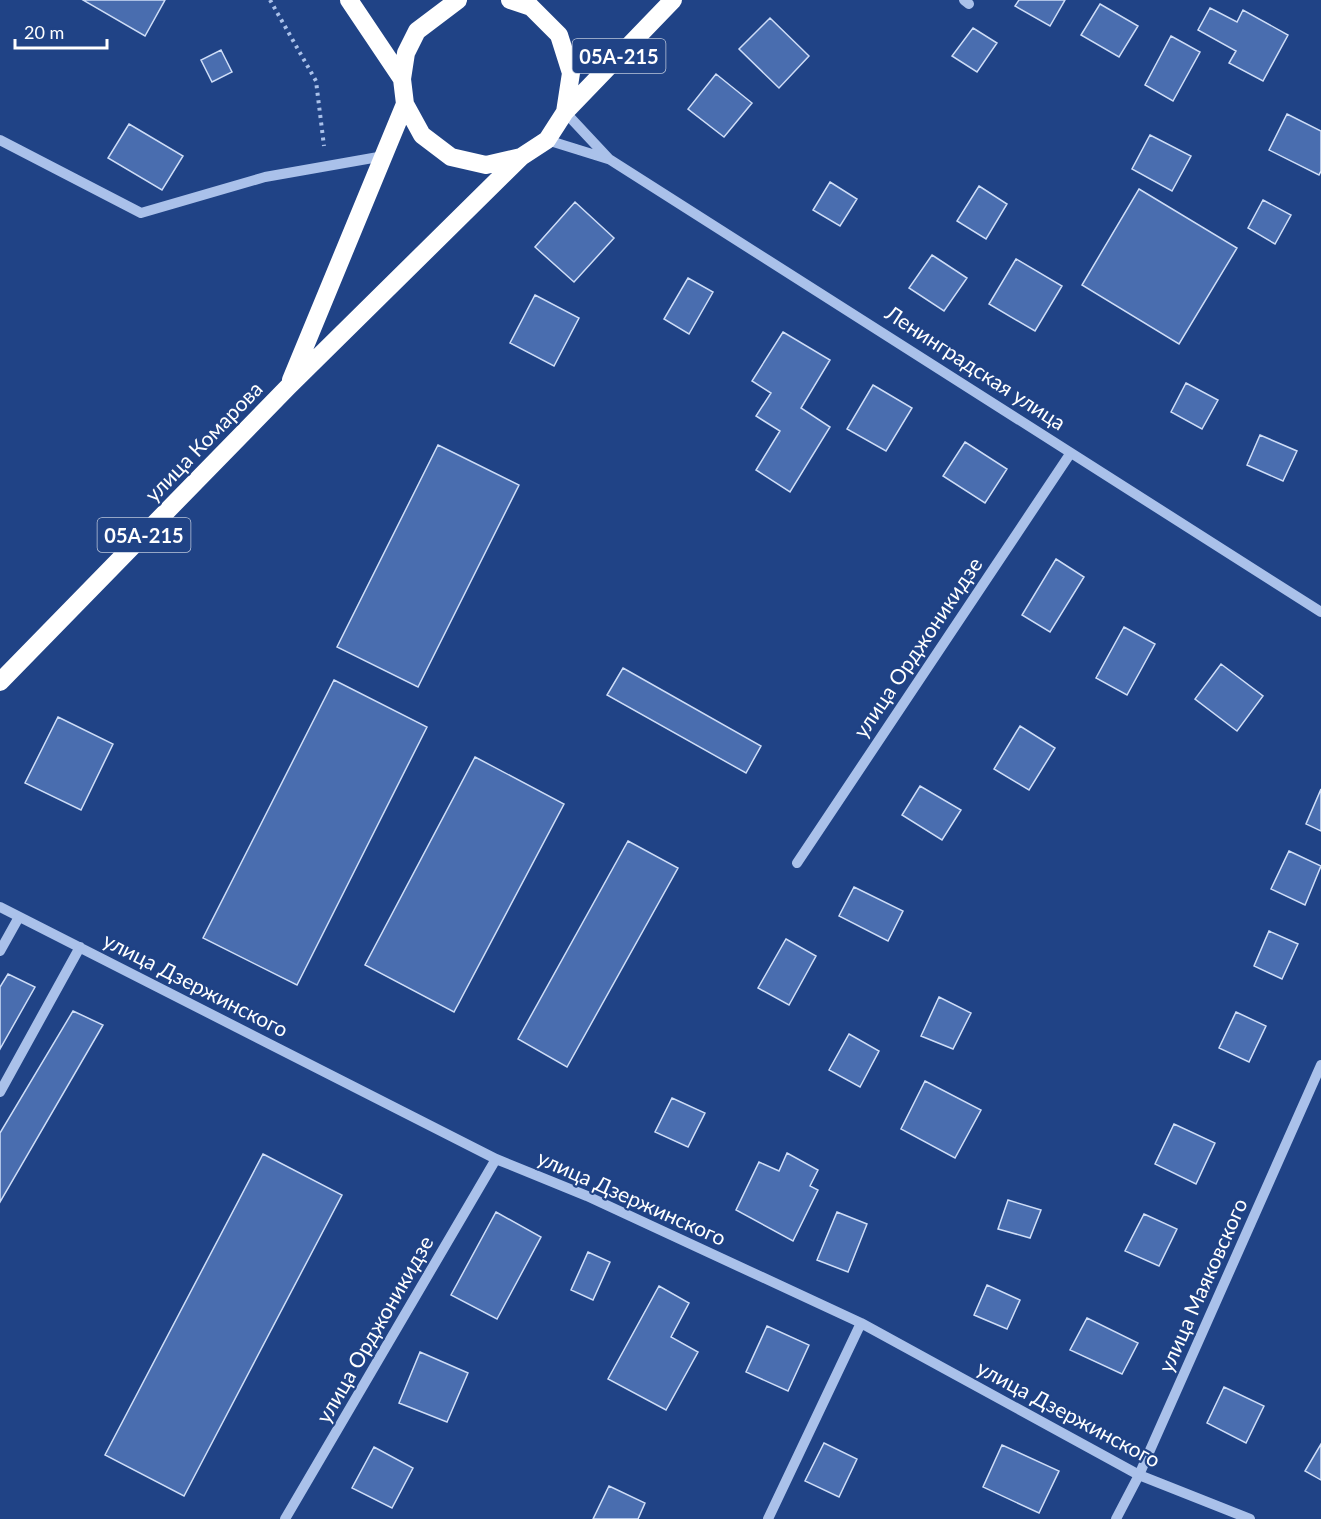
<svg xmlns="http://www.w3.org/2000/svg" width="1321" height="1519" font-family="Lato,sans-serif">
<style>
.building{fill:#496daf;stroke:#ceddf7;stroke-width:1.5}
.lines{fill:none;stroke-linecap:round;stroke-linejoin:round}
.path{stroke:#aac1ea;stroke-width:4;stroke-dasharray:3 4.5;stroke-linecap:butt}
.minor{stroke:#aac1ea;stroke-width:10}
.highway{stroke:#fff;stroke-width:18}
.labels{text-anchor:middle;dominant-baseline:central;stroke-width:4.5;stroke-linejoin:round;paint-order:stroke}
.shield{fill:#204386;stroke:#bcc7db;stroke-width:1.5}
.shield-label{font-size:20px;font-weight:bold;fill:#fff}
.street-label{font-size:21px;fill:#fff;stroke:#204386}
</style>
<rect width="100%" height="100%" fill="#204386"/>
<!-- building -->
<path class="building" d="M83,0h82l-20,36z
M1019,0h46l-15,26 -35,-20z
M1100,4l38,22 -19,31 -38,-22z
M1210,8l27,14 6,-12 45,25 -25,46 -34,-18 7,-12 -38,-21z
M770,18l39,38 -30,32 -40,-39z
M973,28l24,15 -20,29 -25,-16z
M1171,36l29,16 -27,49 -28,-16z
M221,50l11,22 -20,10 -11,-22z
M716,74l36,29 -28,34 -36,-28z
M1287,114l34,17v40l-2,4 -50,-25z
M129,124l54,32 -21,34 -54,-32z
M1150,135l41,21 -19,35 -40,-22z
M830,182l27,17 -17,27 -27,-16z
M979,186l28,18 -21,35 -29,-18z
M1139,189l98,59 -58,96 -97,-59z
M1263,200l28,15 -16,29 -27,-16z
M575,202l39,36 -40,44 -39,-35z
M932,255l35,23 -23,33 -35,-23z
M1016,259l46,27 -27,45 -46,-27z
M688,278l25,14 -24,42 -25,-15z
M535,295l44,23 -25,48 -44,-23z
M783,332l47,28 -29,48 29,19 -40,65 -34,-22 24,-39 -24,-15 15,-23 -19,-12z
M1186,383l32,17 -16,29 -31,-17z
M873,385l39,23 -26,43 -39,-22z
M1260,435l37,16 -14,30 -36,-16z
M965,442l42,27 -22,34 -42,-27z
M438,445l81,40 -101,202 -81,-40z
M1056,559l28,18 -34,55 -28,-17z
M1124,627l31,17 -28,51 -31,-17z
M1221,664l42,32 -26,35 -42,-32z
M623,668l138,78 -15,27 -139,-78z
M334,680l93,47 -130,258 -94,-47z
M58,717l55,27 -32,66 -56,-27z
M1020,726l35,22 -26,42 -35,-21z
M475,757l89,47 -110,208 -89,-47z
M920,786l41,24 -19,30 -40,-25z
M1321,789v42l-15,-7z
M628,841l50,27 -111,199 -49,-28z
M1289,851l32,15 -16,39 -34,-16z
M854,887l49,24 -15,30 -49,-25z
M1269,931l29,13 -16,35 -28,-13z
M786,939l30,17 -27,49 -31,-17z
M8,974l27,13 -35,62v-62z
M939,997l32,16 -18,36 -32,-13z
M73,1011l30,14 -103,177v-69z
M1236,1012l30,14 -17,36 -30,-14z
M849,1034l30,17 -19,36 -31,-17z
M925,1081l56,29 -26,48 -54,-29z
M672,1098l33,15 -17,34 -33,-15z
M1174,1124l41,19 -19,41 -41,-20z
M787,1153l31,17 -8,16 8,4 -25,51 -57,-31 23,-48 20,9z
M263,1154l79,41 -158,301 -79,-41z
M1008,1200l33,10 -11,28 -32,-9z
M496,1212l45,25 -44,82 -46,-24z
M837,1212l30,12 -19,48 -31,-12z
M1144,1214l33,15 -18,37 -34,-15z
M588,1252l22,10 -17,38 -22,-10z
M987,1285l33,15 -13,29 -33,-14z
M659,1286l30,17 -18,34 27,15 -32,58 -58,-31z
M1087,1318l51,25 -16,31 -52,-24z
M767,1326l42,19 -21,46 -42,-19z
M420,1352l48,21 -21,49 -48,-19z
M1224,1387l40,19 -18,37 -39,-20z
M824,1443l33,16 -18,38 -34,-16z
M1321,1444v36l-16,-9z
M1002,1445l57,26 -20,42 -56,-26z
M374,1447l39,21 -21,40 -40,-20z
M609,1486l36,17 -7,16h-45z"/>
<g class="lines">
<!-- path -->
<path class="path" d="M270,0l46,81 8,65"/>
<!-- minor -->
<path class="minor" d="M964,0l5,4
M565,112l44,47 712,453
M0,140l141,73 124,-36 119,-21
M547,140l61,19
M797,863l273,-409
M0,907l496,252 91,37 274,127 278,152 111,44
M0,951l19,-34
M0,1092l80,-145
M285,1519l211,-360
M768,1519l93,-196
M1116,1519l23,-44 182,-410"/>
<!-- highway -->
<path class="highway" d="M349,0l53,79
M458,0l-41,31 -11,22 -4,26 3,25 17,31 29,22 35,8 35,-8 26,-17 18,-28 6,-39 -12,-38 -28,-28 -21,-7
M565,112l108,-112
M291,380l114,-276
M0,682l288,-295 233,-230"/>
</g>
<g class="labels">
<!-- shield labels -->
<g class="shield">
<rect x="572.5" y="39" width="93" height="34" rx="4.5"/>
<rect x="97.5" y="518" width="93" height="34" rx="4.5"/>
</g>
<g class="shield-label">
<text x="619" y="56">05А-215</text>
<text x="144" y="535">05А-215</text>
</g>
<!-- street labels -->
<g class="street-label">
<text transform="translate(976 367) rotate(33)">Ленинградская улица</text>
<text transform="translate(203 441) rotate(-46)">улица Комарова</text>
<text transform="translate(917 647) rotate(-56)">улица Орджоникидзе</text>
<text transform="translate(196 984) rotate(27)">улица Дзержинского</text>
<text transform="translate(632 1197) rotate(24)">улица Дзержинского</text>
<text transform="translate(1202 1285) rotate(-66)">улица Маяковского</text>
<text transform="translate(374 1329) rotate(-60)">улица Орджоникидзе</text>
<text transform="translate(1069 1413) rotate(28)">улица Дзержинского</text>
</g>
</g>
<!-- scale -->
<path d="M15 39v9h92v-9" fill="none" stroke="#ffffff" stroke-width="3"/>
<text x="24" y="39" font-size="18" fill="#ffffff" stroke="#204386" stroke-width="4.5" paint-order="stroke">20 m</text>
</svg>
